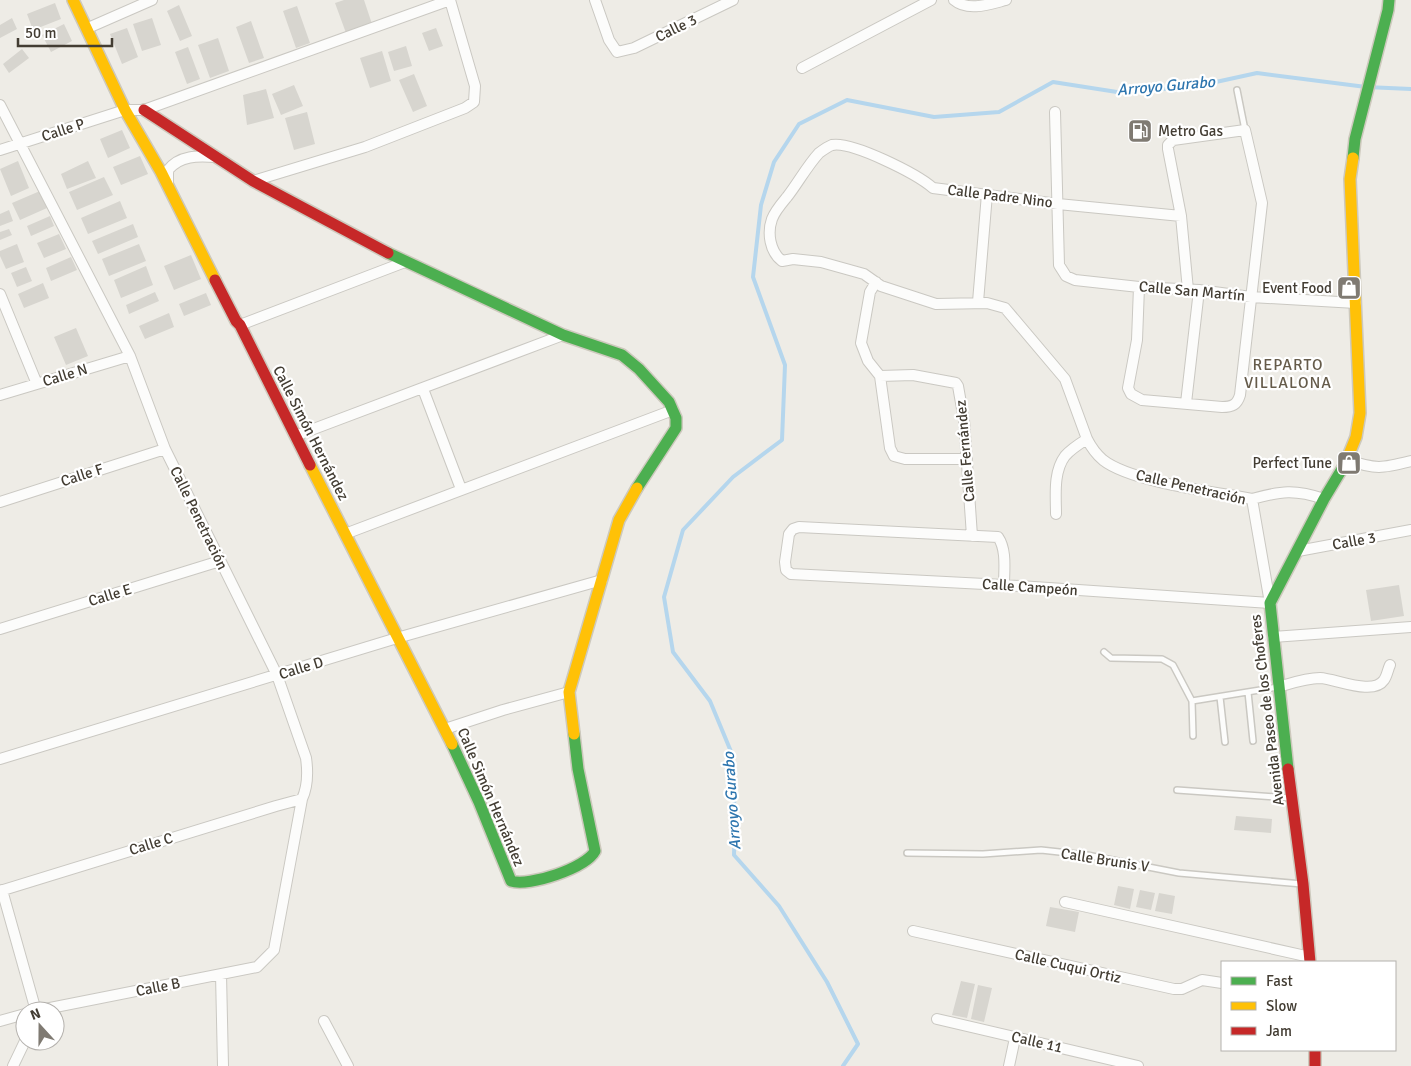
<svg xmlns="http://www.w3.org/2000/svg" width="1411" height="1066" font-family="Signika,sans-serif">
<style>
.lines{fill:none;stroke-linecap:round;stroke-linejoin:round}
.stream{stroke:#b5d6ed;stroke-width:4}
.building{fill:#d7d5cf}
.lane-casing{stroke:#cac8c2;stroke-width:8}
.street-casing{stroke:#cac8c2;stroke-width:12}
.fast-casing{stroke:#cdc9bd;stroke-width:14}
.slow-casing{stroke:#cdc9bd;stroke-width:14}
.jam-casing{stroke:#cdc9bd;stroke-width:14}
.lane{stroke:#fcfcfb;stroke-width:5}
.street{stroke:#fcfcfb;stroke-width:10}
.fast{stroke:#4caf50;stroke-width:11}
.slow{stroke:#ffc107;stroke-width:11}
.jam{stroke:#c62828;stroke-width:11}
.labels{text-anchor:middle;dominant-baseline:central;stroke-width:4.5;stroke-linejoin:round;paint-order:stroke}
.street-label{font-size:15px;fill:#433d33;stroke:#fff}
.poi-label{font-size:15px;fill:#433d33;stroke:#fff;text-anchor:end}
.water-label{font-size:16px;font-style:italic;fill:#2d75ae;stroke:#fff}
.neighbourhood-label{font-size:16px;letter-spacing:1px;fill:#655b4a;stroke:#fff}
</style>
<rect width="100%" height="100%" fill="#eeece6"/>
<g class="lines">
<!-- stream -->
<path class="stream" d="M843,1066l15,-22 -31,-62 -48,-76 -45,-51 1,-37 -3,-64 -22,-53 -37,-49 -9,-55 19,-67 50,-53 49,-37 3,-75 -32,-88 8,-72 13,-43 25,-38 48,-24 87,17 65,-5 54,-30 64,10 76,-5 64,-14 109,14 45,2"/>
</g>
<!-- building -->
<path class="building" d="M344,0h20l8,24 -26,9 -11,-30z
M55,3l6,16 -28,11 -6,-16z
M179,5l13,31 -12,5 -13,-30z
M297,6l13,37 -14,5 -13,-37z
M12,18l5,11 -17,9v-13z
M152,18l9,27 -19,6 -9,-27z
M251,21l13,37 -15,5 -13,-36z
M64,24l8,17 -21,11 -9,-17z
M127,28l11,29 -16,7 -12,-30z
M436,28l7,18 -14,5 -7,-18z
M218,38l11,33 -19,7 -12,-33z
M406,46l6,20 -18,5 -6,-19z
M188,47l12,32 -13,5 -12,-32z
M22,49l7,9 -20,15 -6,-9z
M382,51l9,30 -21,7 -10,-30z
M414,74l13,32 -14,6 -14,-32z
M294,85l9,21 -22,9 -9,-21z
M266,89l8,29 -27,7 -4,-30z
M307,112l8,32 -21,6 -9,-32z
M122,130l8,18 -22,10 -8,-19z
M140,156l8,18 -27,11 -8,-18z
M18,161l11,27 -18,8 -11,-27z
M88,161l8,17 -29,11 -6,-15z
M104,177l9,18 -36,15 -8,-18z
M40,191l7,17 -27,12 -8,-17z
M120,201l7,17 -39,16 -7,-16z
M9,210l4,11 -13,5v-12z
M50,216l4,10 -23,10 -4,-10z
M133,224l5,13 -40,17 -6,-13z
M9,229l3,6 -12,5v-8z
M59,234l7,15 -22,9 -7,-15z
M17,244l7,18 -18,7 -6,-13v-5z
M139,244l7,17 -37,15 -7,-17z
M191,255l10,24 -27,11 -10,-24z
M71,257l6,13 -26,11 -5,-13z
M146,266l7,19 -32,13 -7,-18z
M26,267l6,14 -15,6 -6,-14z
M43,283l6,15 -25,10 -6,-14z
M155,292l4,9 -30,13 -3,-9z
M206,293l5,12 -27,11 -5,-12z
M169,313l5,14 -29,12 -6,-13z
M76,328l12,28 -22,9 -12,-28z
M1399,585l5,31 -33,5 -5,-31z
M1236,816l36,3 -1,14 -37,-3z
M1118,886l16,3 -4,20 -16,-4z
M1140,890l15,3 -4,17 -15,-3z
M1159,893l16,3 -3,18 -17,-3z
M1050,907l29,5 -4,20 -29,-6z
M961,981l14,3 -8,34 -15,-3z
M978,985l14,3 -8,34 -13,-3z"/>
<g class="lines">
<defs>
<path id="lane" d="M1237,90l8,40
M1104,652l7,6 51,1 11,6 19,36 86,-14
M1248,692l5,49
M1220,697l5,45
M1192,701l1,35
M1177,790l114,8
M907,853l76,1 58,-4 46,5 92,18 123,11"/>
<path id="street" d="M595,0l14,40 8,12 17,-4 99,-48
M954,0c14,12 36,4 52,0
M88,28l64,-28
M802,68l129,-68
M0,105l130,251 35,93 112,226 29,83c2,14 2,28 -4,41l-28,151 -17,17 -222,44
M1055,112l4,153 7,11 9,4 64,7 60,3 52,7 105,6
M0,150l125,-40h19l306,-110
M253,181l112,-34 100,-39 9,-6 1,-16 -25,-86
M168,184v-14c12,-15 30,-14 47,-13
M876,282l-6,10 -9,51 7,18 12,15 10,72 4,8 11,3h62
M1139,287l-2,53 -9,48 3,6 11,6 80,7c10,0 15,-2 18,-12l22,-192 -17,-73 -72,10 -5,5v4l13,67 7,74
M0,294l37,90
M978,302l9,-108
M240,325l165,-63
M880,376l33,-1 43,8 2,3 6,34 8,116
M423,389l38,100
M0,395l130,-39
M1186,403l13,-113
M295,436l268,-101
M1348,460c28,10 35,8 63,1
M1252,499c29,-8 43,-10 72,0
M0,502l165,-53
M1056,514c0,-18 -3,-42 9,-58 6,-7 14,-12 22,-17
M345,534l328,-124
M1298,551l113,-21
M1004,585c0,-15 3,-35 -6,-48l-199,-10 -6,2 -4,5 -4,28 1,8 5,4 213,11 266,18 -18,-104c-37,-7 -121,-17 -149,-39 -7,-6 -12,-13 -16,-21l-22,-60 -60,-71 -18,-5 -51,1 -55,-18 -17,-12 -43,-12 -28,-3 -11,2c-12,-9 -15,-28 -10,-42 3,-8 10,-16 15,-22 11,-14 20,-31 32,-44 4,-3 8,-6 13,-8 20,-4 85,29 101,43l125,16 123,12
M0,629l220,-68
M1273,637l138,-10
M1278,687c14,-4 28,-9 42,-9 17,1 53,18 64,2 3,-4 4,-11 6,-15
M445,729l58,-19 66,-18
M0,759l397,-121 205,-58
M2,890l34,121
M0,891l276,-85 26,-7
M1065,902l245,55
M913,931l261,58h8l20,-9 20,3
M221,974l2,92
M937,1019l201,47
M0,1021l25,-7
M324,1021l24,45
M13,1066l12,-25
M1009,1066l6,-28"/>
<path id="fast" d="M1353,158l2,-19 33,-129 1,-10
M388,253l175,82 59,20 17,14 30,33 7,16v10l-39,60
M452,744l27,58 32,79c18,6 75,-13 84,-30l-17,-82 -4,-35
M1288,769l-18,-166 54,-104 21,-35"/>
<path id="slow" d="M73,0l52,110 36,62 54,108
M1345,464l11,-27 4,-24 -10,-234 3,-21
M310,465l142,279
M574,734l-5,-42 50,-172 18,-32"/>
<path id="jam" d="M144,110l109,71 135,72
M215,280l21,41 4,4 70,140
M1288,769l15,115 7,78
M1315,1050v16"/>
</defs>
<!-- lane casing -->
<use href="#lane" class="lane-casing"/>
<!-- street casing -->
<use href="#street" class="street-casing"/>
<!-- fast casing -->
<use href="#fast" class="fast-casing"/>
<!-- slow casing -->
<use href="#slow" class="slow-casing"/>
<!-- jam casing -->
<use href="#jam" class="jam-casing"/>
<!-- lane -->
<use href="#lane" class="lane"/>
<!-- street -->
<use href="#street" class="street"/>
<!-- fast -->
<use href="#fast" class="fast"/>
<!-- slow -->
<use href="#slow" class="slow"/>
<!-- jam -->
<use href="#jam" class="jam"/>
</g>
<!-- icons -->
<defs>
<symbol id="fuel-square" viewBox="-11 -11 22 22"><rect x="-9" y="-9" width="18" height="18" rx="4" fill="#7f7a72" stroke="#fff"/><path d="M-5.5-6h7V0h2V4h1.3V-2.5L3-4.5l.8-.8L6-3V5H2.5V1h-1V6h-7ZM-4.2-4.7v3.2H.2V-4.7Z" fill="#fff"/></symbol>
<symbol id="shop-square" viewBox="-11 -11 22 22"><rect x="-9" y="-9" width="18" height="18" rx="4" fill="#7f7a72" stroke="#fff"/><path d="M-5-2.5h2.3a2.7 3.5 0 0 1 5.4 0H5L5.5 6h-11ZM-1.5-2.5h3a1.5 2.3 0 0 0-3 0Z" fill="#fff"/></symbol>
</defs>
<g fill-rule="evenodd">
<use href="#fuel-square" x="1126" y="117" width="28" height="28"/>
<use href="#shop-square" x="1335" y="274" width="28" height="28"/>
<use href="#shop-square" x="1335" y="449" width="28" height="28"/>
</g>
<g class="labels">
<!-- street labels -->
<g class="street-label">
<text transform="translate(676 28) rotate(-26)">Calle 3</text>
<text transform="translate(63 130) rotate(-18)">Calle P</text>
<text transform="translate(1000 196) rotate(7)">Calle Padre Nino</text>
<text transform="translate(1192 291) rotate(5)">Calle San Martín</text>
<text transform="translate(65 375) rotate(-17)">Calle N</text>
<text transform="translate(311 433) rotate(63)">Calle Simón Hernández</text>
<text transform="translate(965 451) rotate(-95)">Calle Fernández</text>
<text transform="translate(82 475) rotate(-18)">Calle F</text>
<text transform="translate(1191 487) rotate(13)">Calle Penetración</text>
<text transform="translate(199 518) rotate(64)">Calle Penetración</text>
<text transform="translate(1354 541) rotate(-10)">Calle 3</text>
<text transform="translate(1030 587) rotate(4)">Calle Campeón</text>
<text transform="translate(110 595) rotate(-17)">Calle E</text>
<text transform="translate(301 668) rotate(-17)">Calle D</text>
<text transform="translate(1267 710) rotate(-97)">Avenida Paseo de los Choferes</text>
<text transform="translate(491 797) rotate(67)">Calle Simón Hernández</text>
<text transform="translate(151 844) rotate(-17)">Calle C</text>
<text transform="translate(1105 860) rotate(9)">Calle Brunis V</text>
<text transform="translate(1068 966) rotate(13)">Calle Cuqui Ortiz</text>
<text transform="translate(158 987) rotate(-11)">Calle B</text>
<text transform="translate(1037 1042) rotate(13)">Calle 11</text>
</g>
<!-- poi labels -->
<g class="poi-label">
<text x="1158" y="131" text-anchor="start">Metro Gas</text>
<text x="1332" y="288">Event Food</text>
<text x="1332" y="463">Perfect Tune</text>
</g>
<!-- water labels -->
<g class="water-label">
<text transform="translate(1166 86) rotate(-5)">Arroyo Gurabo</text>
<text transform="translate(732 801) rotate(-94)">Arroyo Gurabo</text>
</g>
<!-- neighbourhood labels -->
<g class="neighbourhood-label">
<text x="1288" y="365">REPARTO<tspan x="1288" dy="18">VILLALONA</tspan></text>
</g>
</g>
<!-- legend -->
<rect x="1221" y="961" width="175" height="90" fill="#ffffff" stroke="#b4b1ad"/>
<rect x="1231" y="977" width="25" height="8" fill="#4caf50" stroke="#b4b1ad"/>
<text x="1266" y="986" font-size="15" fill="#433d33">Fast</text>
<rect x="1231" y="1002" width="25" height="8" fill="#ffc107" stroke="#b4b1ad"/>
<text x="1266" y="1011" font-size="15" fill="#433d33">Slow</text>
<rect x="1231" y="1027" width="25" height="8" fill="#c62828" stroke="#b4b1ad"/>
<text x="1266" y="1036" font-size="15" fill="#433d33">Jam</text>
<!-- north arrow -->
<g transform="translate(40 1026) rotate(339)"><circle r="24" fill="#ffffff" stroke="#b4b1ad"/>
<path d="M0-4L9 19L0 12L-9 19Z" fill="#7f7a72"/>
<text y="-8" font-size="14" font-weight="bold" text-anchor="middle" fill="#433d33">N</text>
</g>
<!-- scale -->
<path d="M18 38v8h94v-8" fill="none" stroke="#433d33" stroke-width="2.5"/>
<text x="25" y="38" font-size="15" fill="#433d33" stroke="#ffffff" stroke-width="4" paint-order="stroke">50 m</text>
</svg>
